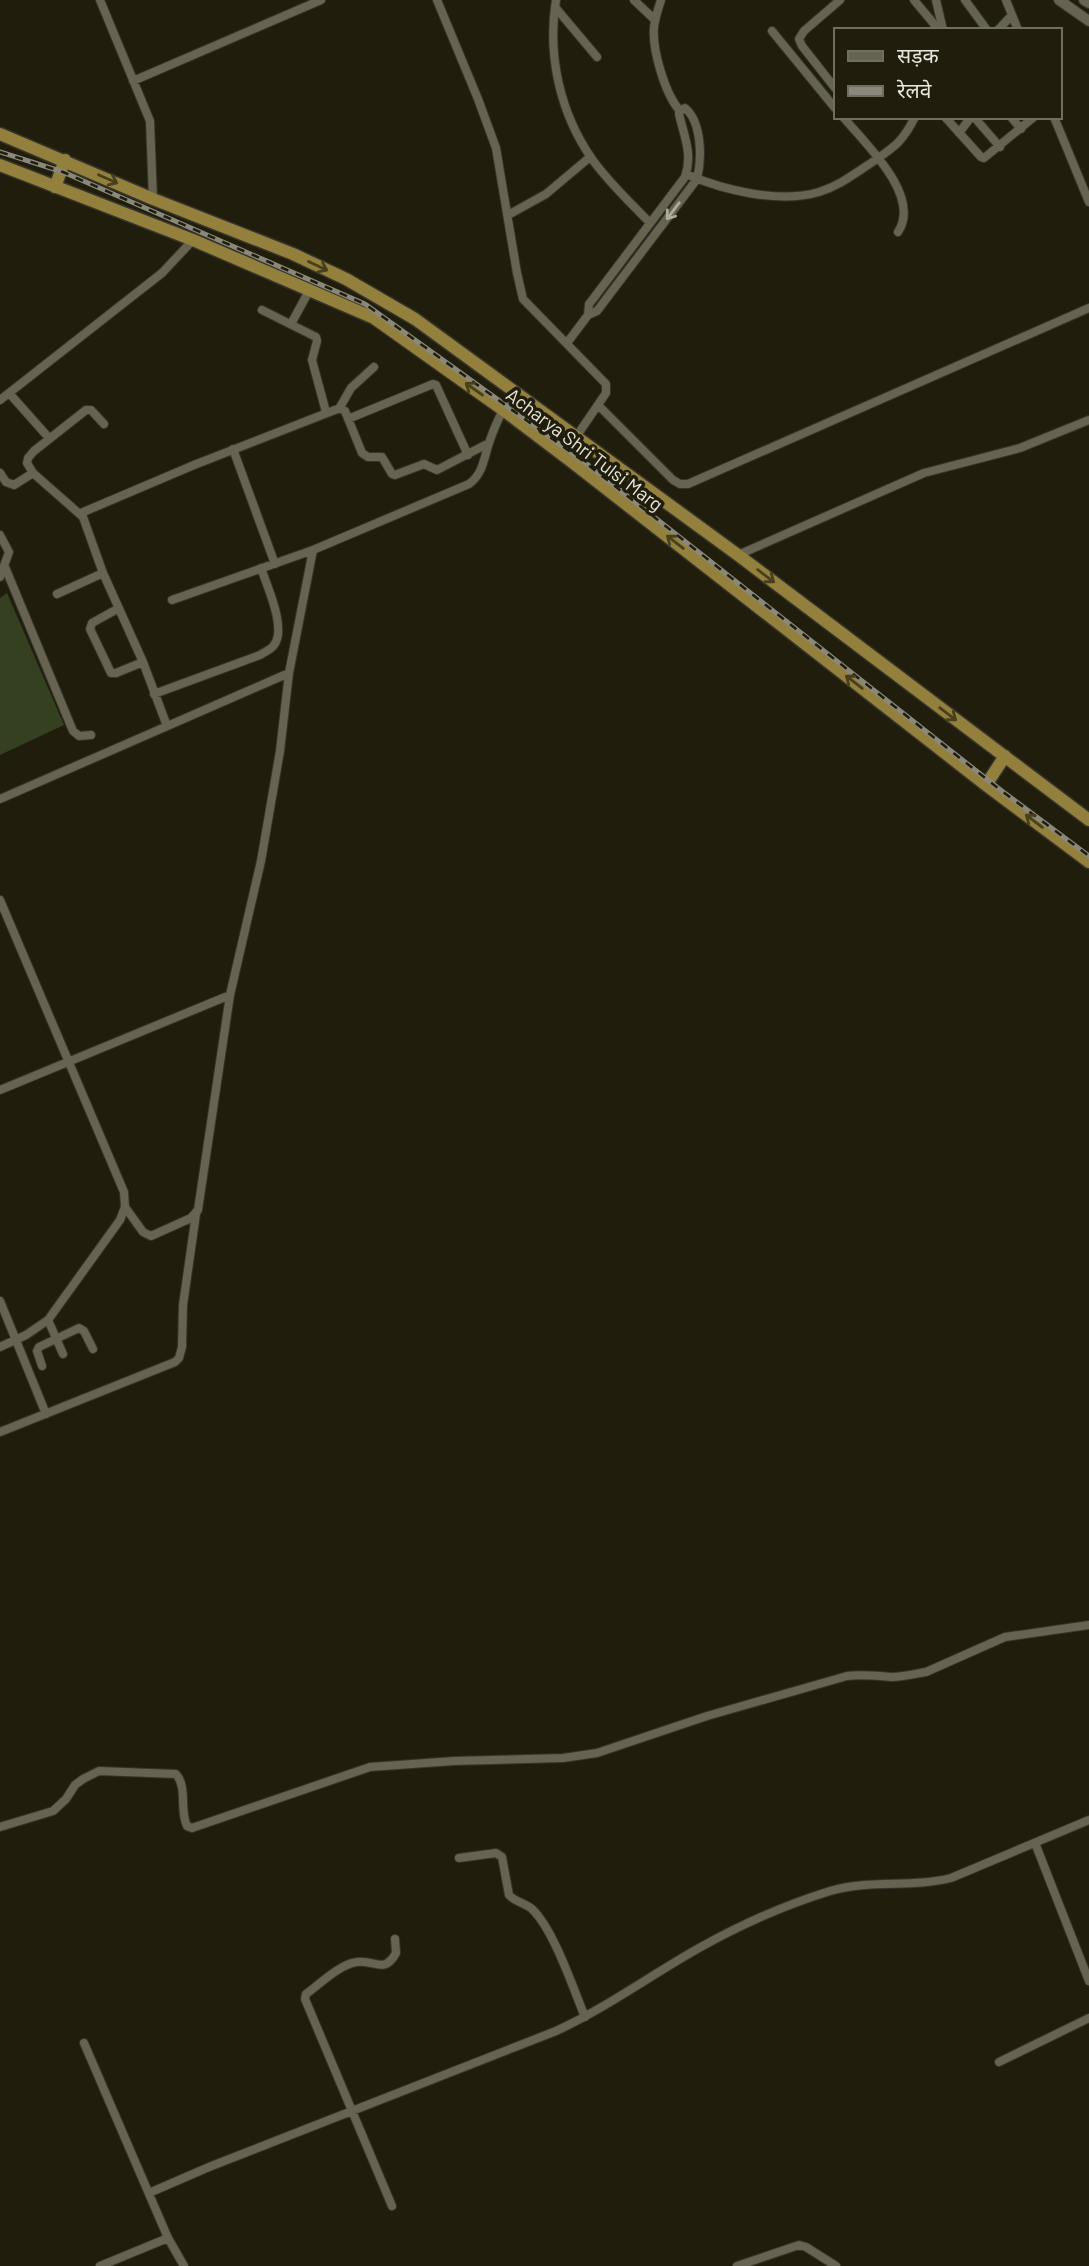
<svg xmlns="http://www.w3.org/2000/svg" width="1089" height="2266" font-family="Barlow,'Noto Sans Devanagari',sans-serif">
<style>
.green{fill:#354021}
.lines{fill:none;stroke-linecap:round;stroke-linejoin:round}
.minor-casing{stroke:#37342c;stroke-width:10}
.tertiary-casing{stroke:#37342c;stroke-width:12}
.trunk-casing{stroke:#37342c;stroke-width:15}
.minor{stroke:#666351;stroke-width:8}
.tertiary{stroke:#666351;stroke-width:10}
.trunk{stroke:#93803c;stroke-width:12}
.rail-casing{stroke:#8a887b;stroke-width:5}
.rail{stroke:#201d0d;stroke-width:2.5;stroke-dasharray:8;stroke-linecap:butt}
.oneway{stroke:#48401d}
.oneway2{stroke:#aeac9e}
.labels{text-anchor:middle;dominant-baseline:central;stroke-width:7;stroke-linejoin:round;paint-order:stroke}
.street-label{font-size:19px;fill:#e9e7dd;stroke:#201d0d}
</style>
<rect width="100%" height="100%" fill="#201d0d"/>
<!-- green -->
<path class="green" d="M7,593l57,132 -64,30v-157z"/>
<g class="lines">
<defs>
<path id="minor" d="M100,0l50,121 3,78
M437,0l41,99 18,49 21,125 6,26 83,85v9l-30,44
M556,0c-9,55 4,113 36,159 17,24 38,43 58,64
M634,0l21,20
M661,0c-3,9 -6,18 -7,27 -2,23 11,67 26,84
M914,0l25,30
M936,0l7,30
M965,0l22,30
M1006,0l12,30
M555,7l42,50
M998,30l14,-15
M772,31l63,77
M133,81l188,-81
M835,88l-33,-42 -3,-7 5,-8 36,-31
M843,117c22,26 79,79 55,115
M945,117l36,40 3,1 50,-41
M974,117l26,30
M1011,117l10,12
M1054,117l35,85
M959,133l12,-16
M686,174c37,16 93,30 133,18 20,-6 35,-18 52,-29 23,-16 31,-20 44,-46
M508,215l38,-21 44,-37
M262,310l54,27 1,4 -5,19 14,52
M291,324l19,-35
M567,343l21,-28 9,-4 100,-132c5,-20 5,-57 -12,-71l-5,3 -1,3c5,22 14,40 6,63l-92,122 -4,5 -1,11
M9,393l40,45
M0,400l162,-127 31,-33
M598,405l75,75 7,4h8l401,-176
M339,409l12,-21 23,-21
M348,419l85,-35 3,1 32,70
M104,424l-13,-14h-5l-52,41 -6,7 -1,5 6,10 50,44 20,56 40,89 24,64
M233,449l42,115
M0,473l6,9 8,3 19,-12
M81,513l113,-48 146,-57 5,3 17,42 6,4h14l10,17 3,1 29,-11 13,6 52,-27
M0,535l9,17 -9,25
M738,555l186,-82 96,-25 69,-28
M5,567l68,164 6,5 12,-1
M57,594l46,-21
M172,600l141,-50 156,-66c14,-10 15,-26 20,-41 6,-19 15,-36 24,-53
M119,608l-27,15 -2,6 21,44h5l27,-11
M154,694l106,-39c4,-3 11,-5 14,-10 13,-16 -7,-59 -13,-77
M0,799l289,-126
M0,900l124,292 1,15 -5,13 -72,100 -22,15 -26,12
M0,1090l230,-95
M125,1207l18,25 8,4 40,-18 7,-8 32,-215 31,-134 19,-110 9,-78 24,-123
M0,1301l46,113
M48,1320l15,34
M42,1366l-5,-15 2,-4 40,-19 5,3 9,18
M0,1432l175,-70 4,-4 3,-11 1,-42 13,-91
M0,1827l53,-16 13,-12 9,-14 8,-6 16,-8 77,3c12,14 3,36 11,52l5,2 178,-61 84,-6 109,-3 34,-5 110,-37 140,-40c15,-2 30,0 45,1 11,0 23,-3 34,-5l79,-35 84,-12
M1035,1843l54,138
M459,1858l37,-5 6,4 7,38c6,7 16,8 23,14 22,21 41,79 53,108
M84,2043l84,195 16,28
M999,2062l90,-44
M149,2193l60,-26 347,-136c50,-23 95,-56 143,-83 41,-23 86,-43 131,-57 40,-12 82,-3 121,-13l138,-58
M392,2206l-87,-207 1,-5c14,-10 34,-30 51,-32 17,-3 27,13 39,-9l-1,-14
M100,2266l68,-28
M737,2266l62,-21 7,2 30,19"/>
<path id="tertiary" d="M1059,0l30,21
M1084,0l5,3"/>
<path id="trunk" d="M0,134l153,65 140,55 53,25 69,40 323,236 351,265
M0,165l193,75 181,78 128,91 70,53 414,323 103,77
M55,187l10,-27
M986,785l19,-29"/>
</defs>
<!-- minor casing -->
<use href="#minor" class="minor-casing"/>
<!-- tertiary casing -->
<use href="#tertiary" class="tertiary-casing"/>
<!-- trunk casing -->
<use href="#trunk" class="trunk-casing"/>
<!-- minor -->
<use href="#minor" class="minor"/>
<!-- tertiary -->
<use href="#tertiary" class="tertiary"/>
<!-- trunk -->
<use href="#trunk" class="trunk"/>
<defs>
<path id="rail" d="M0,152l63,20 302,132 218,157 420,331 86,64"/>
</defs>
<!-- rail casing -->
<use href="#rail" class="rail-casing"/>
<!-- rail -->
<use href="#rail" class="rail"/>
</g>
<!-- one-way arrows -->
<defs><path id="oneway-shaft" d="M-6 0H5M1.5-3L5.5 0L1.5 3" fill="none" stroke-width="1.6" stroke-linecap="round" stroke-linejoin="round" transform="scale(1.75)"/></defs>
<g class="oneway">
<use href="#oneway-shaft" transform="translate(108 179) rotate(24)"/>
<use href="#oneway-shaft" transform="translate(318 266) rotate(25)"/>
<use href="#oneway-shaft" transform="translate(474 389) rotate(-145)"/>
<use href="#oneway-shaft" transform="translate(675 542) rotate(-142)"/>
<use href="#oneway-shaft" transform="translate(766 576) rotate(37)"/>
<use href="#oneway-shaft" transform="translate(854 682) rotate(-142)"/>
<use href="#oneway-shaft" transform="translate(948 714) rotate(37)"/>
<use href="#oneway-shaft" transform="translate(1034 821) rotate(-143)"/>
</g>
<use class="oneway2" href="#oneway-shaft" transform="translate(673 211) rotate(127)"/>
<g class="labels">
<!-- street labels -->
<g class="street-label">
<text transform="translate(585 449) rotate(37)">Acharya Shri Tulsi Marg</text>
</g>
</g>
<!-- legend -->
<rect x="834" y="28" width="228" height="91" fill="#201d0d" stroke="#706e60" stroke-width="2"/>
<rect x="848" y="51" width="35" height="10" fill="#666351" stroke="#706e60" stroke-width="2"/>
<text x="897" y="63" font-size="21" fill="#e9e7dd">सड़क</text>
<rect x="848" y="86" width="35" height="10" fill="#8a887b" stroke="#706e60" stroke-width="2"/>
<text x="897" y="98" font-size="21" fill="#e9e7dd">रेलवे</text>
</svg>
